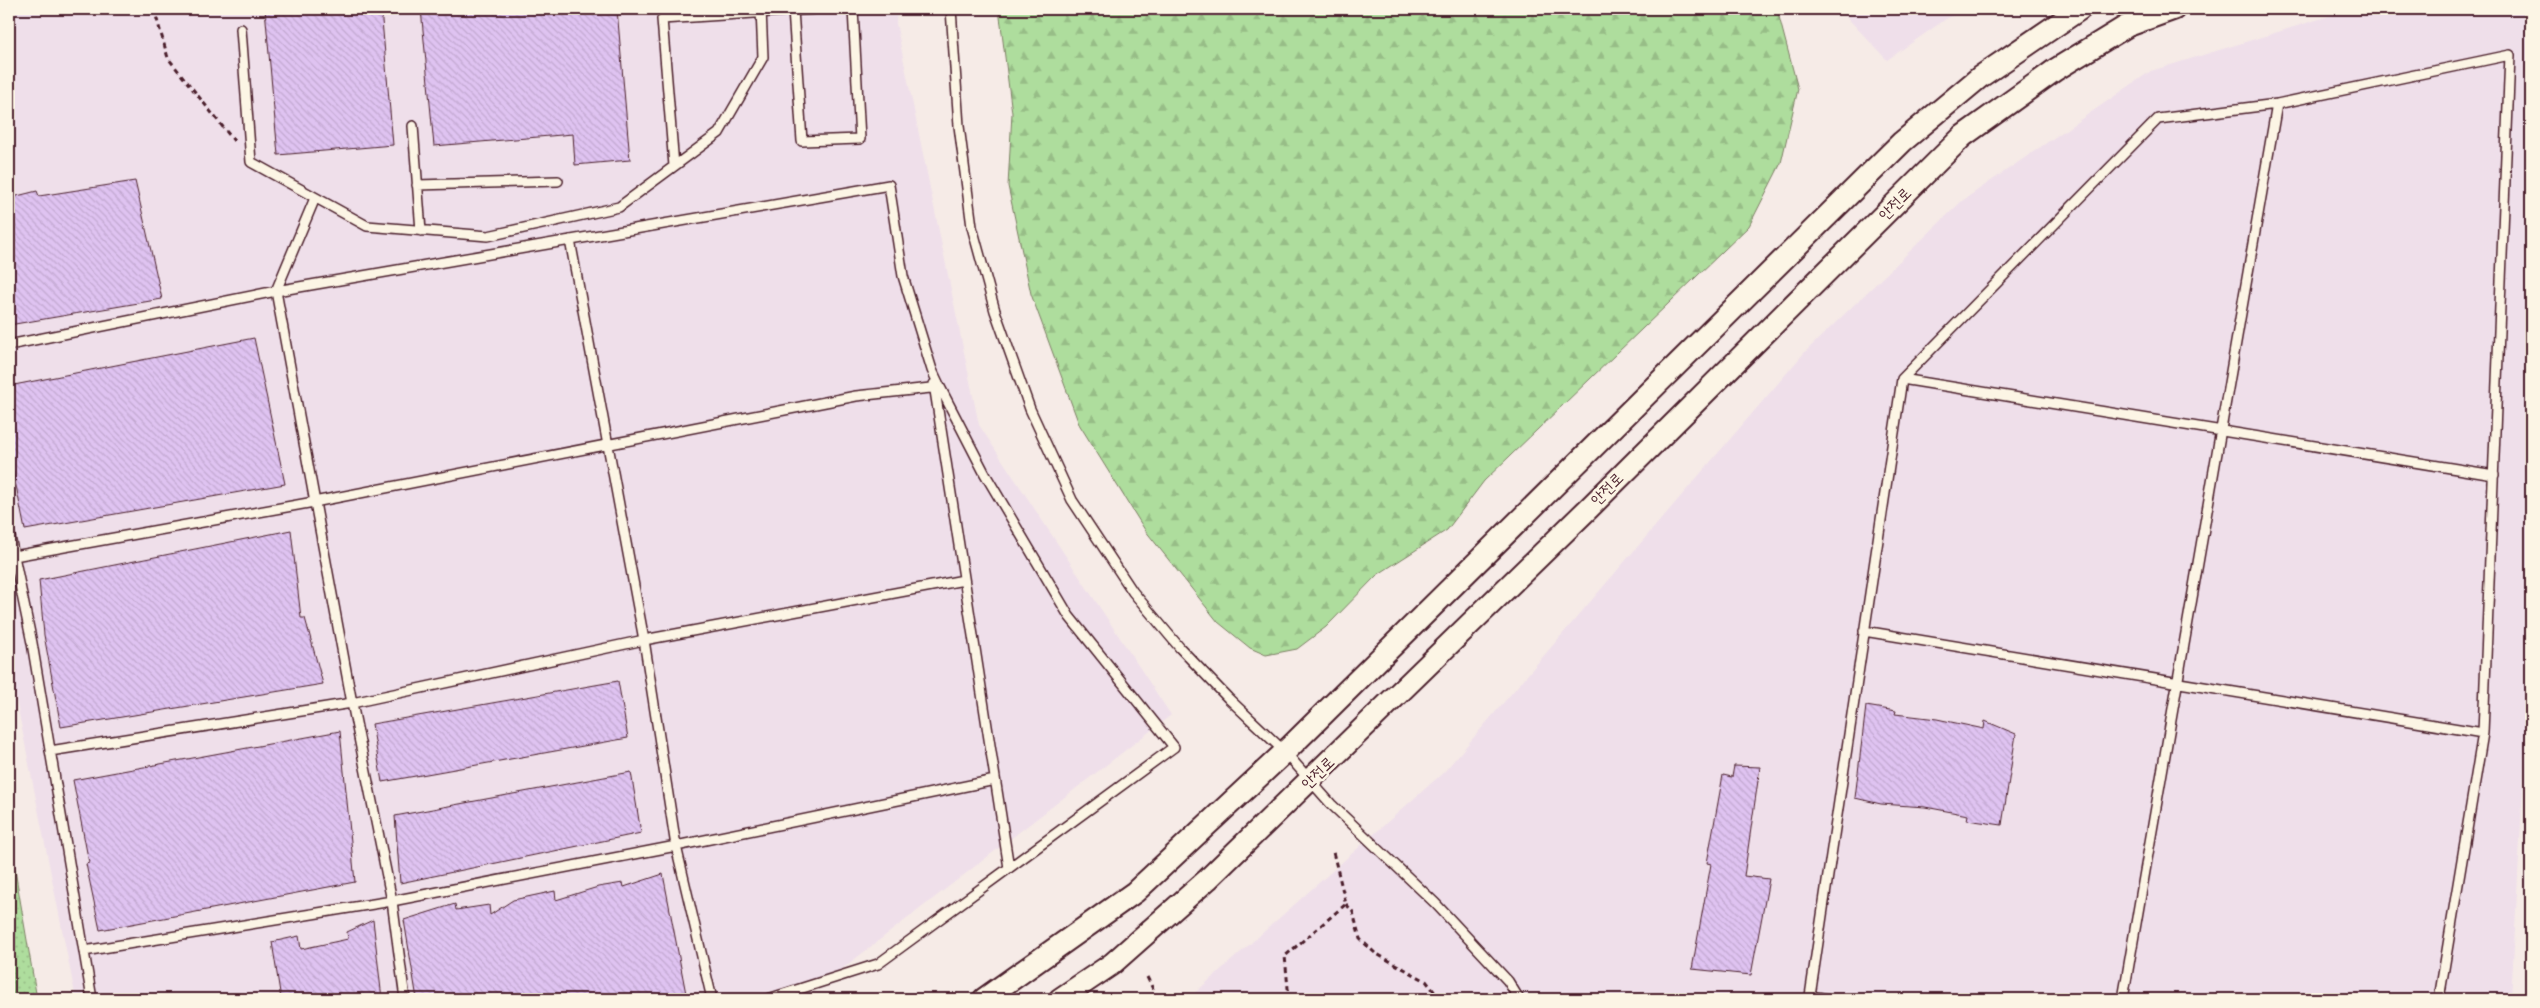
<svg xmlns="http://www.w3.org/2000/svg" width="2540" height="1008" font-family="'Comic Neue','Poor Story',sans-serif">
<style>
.built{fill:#efdfea}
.forest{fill:url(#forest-firs);stroke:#7c7e64}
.park{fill:url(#park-dots);stroke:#7c7e64}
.building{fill:url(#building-back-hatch);stroke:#4a1f2b}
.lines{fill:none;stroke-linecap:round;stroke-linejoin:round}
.service-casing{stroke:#4a1f2b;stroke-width:12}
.tertiary-casing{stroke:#4a1f2b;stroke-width:25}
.path{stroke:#4a1f2b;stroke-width:3;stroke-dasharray:5 4;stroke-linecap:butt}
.service{stroke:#fcf5e5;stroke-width:9}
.tertiary{stroke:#fcf5e5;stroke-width:21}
.labels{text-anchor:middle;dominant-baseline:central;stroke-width:5;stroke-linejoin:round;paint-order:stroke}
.street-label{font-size:16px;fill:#4a1f2b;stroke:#fcf5e5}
</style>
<defs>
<pattern id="forest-firs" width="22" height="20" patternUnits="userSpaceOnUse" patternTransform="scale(1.25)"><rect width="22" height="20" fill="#aedd9d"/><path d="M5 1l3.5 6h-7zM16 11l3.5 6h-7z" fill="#97bd87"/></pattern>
<pattern id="park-dots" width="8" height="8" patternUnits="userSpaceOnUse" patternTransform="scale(1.25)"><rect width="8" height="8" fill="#aedd9d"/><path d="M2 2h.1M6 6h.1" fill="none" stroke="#97bd87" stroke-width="1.8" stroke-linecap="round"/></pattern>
<pattern id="building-back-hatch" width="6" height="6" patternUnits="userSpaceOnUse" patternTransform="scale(1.25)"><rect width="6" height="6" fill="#dfc3f1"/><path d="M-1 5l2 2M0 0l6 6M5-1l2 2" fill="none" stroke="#c1a7cf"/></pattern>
</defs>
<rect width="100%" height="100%" fill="#f6ebe7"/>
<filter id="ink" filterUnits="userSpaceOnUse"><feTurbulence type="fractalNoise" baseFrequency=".02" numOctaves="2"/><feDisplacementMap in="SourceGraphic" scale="10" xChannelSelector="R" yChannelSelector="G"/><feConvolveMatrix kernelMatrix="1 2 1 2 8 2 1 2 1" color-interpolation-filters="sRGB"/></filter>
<g filter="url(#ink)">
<!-- built -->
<path class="built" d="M9,9h888l-1,14 83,402 192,290 -368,284h-727l-67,-335z
M1839,9h126l-19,10 -59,41z
M2352,9h179v637l-20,353h-1323l256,-227 360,-419 158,-152 189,-130z"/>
<!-- forest -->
<path class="forest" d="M999,9h778l21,80 -17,74 -32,63 -265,255 -37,49 -70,45 -51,52 -29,22 -31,6 -16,-7 -32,-26 -73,-92 -66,-106 -48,-130 -23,-108 4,-73z"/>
<!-- park -->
<path class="park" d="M9,835l28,164h-28z"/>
<!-- building -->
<path class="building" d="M265,9h116l12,136 -115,10z
M421,9h196l13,151 -55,5 -2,-31 -139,12z
M135,181l27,118 -153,26v-127l28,-7 2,5z
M254,338l31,146 -260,46 -16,-79v-65z
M291,530l10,88h4l18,66 -262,43 -17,-92 -5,-55z
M618,681l10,57 -246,44 -10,-58z
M1866,706l30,5 -1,3 42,5 47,10 1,-8 31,13 -14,91 -35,-5 1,-5 -43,-8 -44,-3 -26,-6z
M340,731l15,151 -255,48 -14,-66 3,-1 -16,-83z
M1734,766l26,1 -16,109 25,3 -18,96 -59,-6 19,-105 -4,-1 16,-88 9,2z
M631,772l10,61 -241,50 -5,-67z
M663,874l24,125h-270l-13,-79 51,-16 1,6 33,-5 1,10 23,-15 42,-9 1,9 42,-13 25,-4 1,4z
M373,920l9,79h-101l-9,-57 27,-6 2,13 47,-10 -1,-7z"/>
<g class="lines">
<defs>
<path id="service" d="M951,9l8,117 13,101 23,84 35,98 42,91 61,92 47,56 48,50 57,54 46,52 104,99 73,78 11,18
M793,10l9,131 58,-2 -7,-130
M241,29l10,133 116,64 121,10 131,-29 100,-74 44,-76 -2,-48
M413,126l8,105
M674,166l-12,-147 154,-10
M417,185l141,-4
M315,198l-39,93 76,412 40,198 13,98
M570,240l74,400 32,206 36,153
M9,345l267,-54 613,-106 14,91 29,94 8,17 45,87 84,142 105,131 -296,217 -110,35
M1902,379l592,96
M934,384l75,484
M9,532l23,111 60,356
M14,556l300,-54 542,-106 84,-9
M1864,631l619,102
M50,751l302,-48 292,-63 320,-60
M84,951l308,-50 284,-55 319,-66
M1829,999l-19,-3 92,-617 256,-260 119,-15 233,-49 -27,678 -44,266
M2123,999l154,-895"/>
<path id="tertiary" d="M984,999l151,-107 150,-140 617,-610 78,-65 100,-68
M1060,999l52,-35 96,-85 381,-371 374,-372 92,-66 72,-44 47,-17"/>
</defs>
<!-- service casing -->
<use href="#service" class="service-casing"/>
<!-- tertiary casing -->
<use href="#tertiary" class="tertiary-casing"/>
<!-- path -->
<path class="path" d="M154,9l14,49 66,83
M1346,904l7,8 7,27 15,14 51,28 14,18
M1147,977l11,22
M1289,999l-4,-43 61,-52 -13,-52"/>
<!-- service -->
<use href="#service" class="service"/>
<!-- tertiary -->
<use href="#tertiary" class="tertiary"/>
</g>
</g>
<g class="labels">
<!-- street labels -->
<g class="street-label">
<text transform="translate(1895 204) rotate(-45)">안전로</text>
<text transform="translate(1607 489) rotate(-45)">안전로</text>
<text transform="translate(1318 773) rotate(-44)">안전로</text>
</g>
</g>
<!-- margin -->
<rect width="2540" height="1008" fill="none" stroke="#fcf5e5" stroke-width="30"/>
<rect x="15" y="15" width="2510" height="978" fill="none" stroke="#4a1f2b" stroke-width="2" filter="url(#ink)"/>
</svg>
